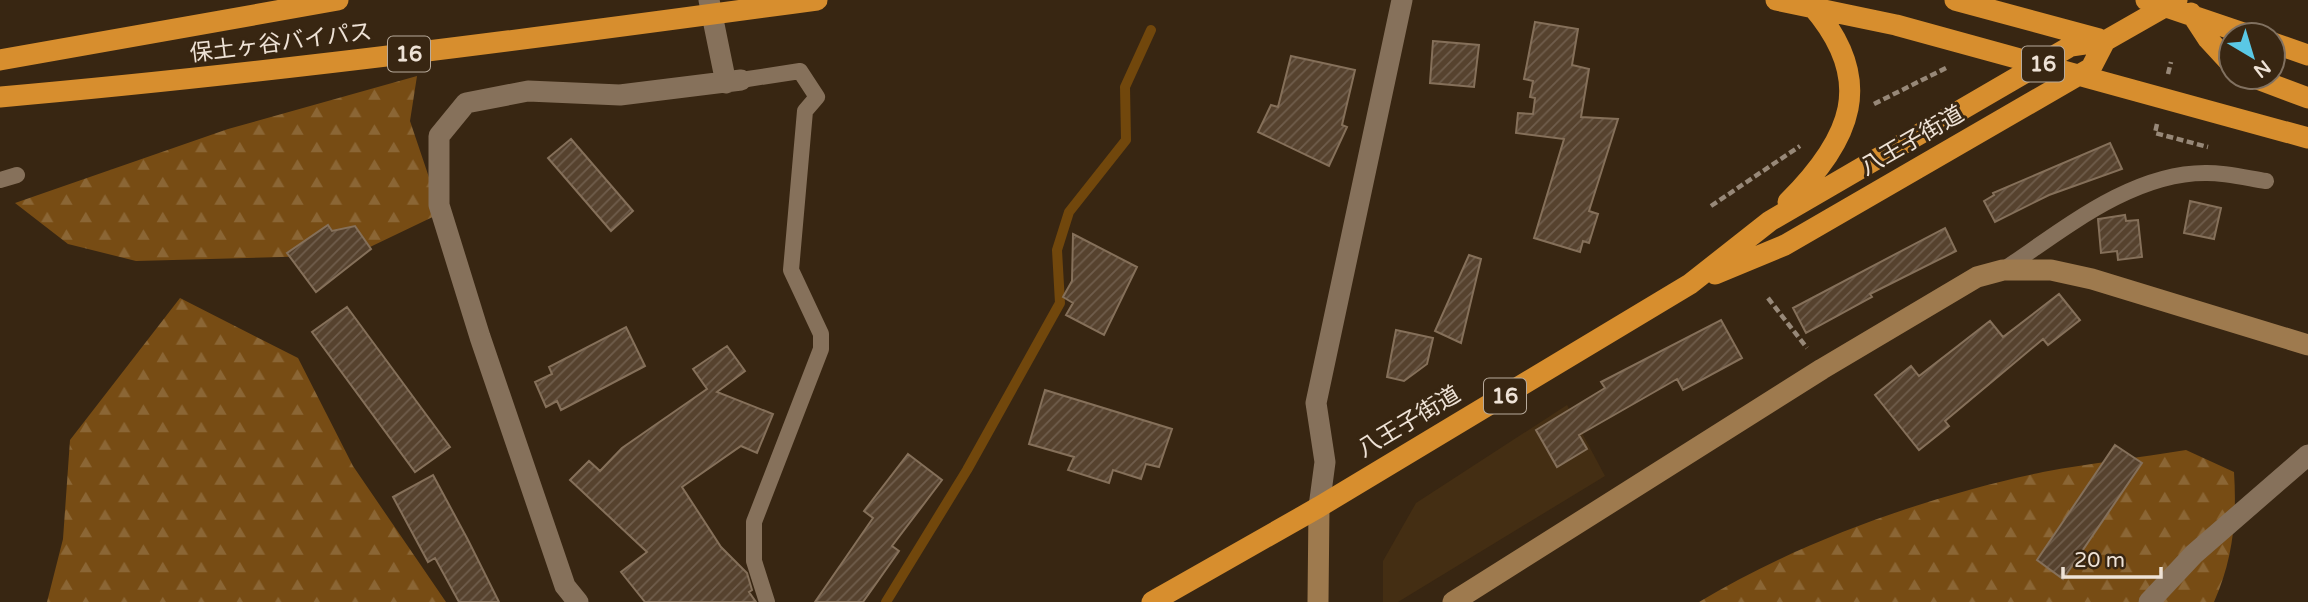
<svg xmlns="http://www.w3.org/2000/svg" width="2308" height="602" font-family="'Varela Round','Noto Sans JP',sans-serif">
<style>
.built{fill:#442e13}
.forest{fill:url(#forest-firs)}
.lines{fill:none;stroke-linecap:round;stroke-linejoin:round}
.stream{stroke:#71470c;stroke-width:10}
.building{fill:url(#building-hatch);stroke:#85705a;stroke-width:2}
.path{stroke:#978878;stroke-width:4.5;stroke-dasharray:7 3.5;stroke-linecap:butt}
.lane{stroke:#86715b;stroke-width:16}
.street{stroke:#86715b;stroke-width:21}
.secondary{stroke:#9e7a4e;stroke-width:21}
.highway{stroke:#d78e2e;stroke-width:21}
.labels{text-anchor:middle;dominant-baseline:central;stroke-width:6;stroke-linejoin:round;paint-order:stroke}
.shield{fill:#382612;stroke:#b7aa9b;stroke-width:2}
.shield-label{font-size:21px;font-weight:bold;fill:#eee2d6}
.street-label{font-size:23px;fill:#eee2d6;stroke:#382612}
</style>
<defs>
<pattern id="forest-firs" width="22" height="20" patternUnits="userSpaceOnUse" patternTransform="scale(1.75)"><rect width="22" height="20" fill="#774c14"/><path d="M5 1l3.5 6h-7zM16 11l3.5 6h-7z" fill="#8b6635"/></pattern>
<pattern id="building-hatch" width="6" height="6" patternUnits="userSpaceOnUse" patternTransform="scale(1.75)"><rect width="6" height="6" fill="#56422e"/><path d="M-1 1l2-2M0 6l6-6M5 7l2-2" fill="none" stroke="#6f5d4c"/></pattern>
</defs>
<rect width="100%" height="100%" fill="#382612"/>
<!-- built -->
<path class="built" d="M1567,405l38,71 -207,126h-15v-41l33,-58z"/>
<!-- forest -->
<path class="forest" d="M417,76l-7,45 31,92 -71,34 -53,9 -181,5 -68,-17 -53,-41 213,-74z
M180,298l118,60 55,108 93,136h-399l16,-63 7,-99z
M2186,450l48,22c3,47 -1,87 -20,130h-515c101,-61 229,-106 344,-130 47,-9 96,-14 143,-22z"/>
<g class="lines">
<!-- stream -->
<path class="stream" d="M886,602l81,-132 93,-167 -3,-53 12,-38 57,-72 -1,-53 26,-57"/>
</g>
<!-- building -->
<path class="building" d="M1535,22l43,7 -6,36 17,4 -8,48 37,2 -29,92 9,3 -9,29 -6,-2 -3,11 -46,-14 30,-99 -48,-6 2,-20 15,1 2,-16 -5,-1 3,-16 -9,-2z
M1433,41l46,4 -5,42 -44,-4z
M1291,56l64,14 -13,55 5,2 -18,39 -71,-34 13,-27 7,2z
M571,139l62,72 -22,20 -63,-73z
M2110,143l12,26 -73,26 -54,27 -11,-21 10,-6 -1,-2z
M2190,201l31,7 -7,31 -30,-6z
M2125,215l1,6 12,-1 4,37 -24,3 -1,-9 -16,2 -3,-34z
M328,225l4,6 23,-5 16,23 -55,43 -29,-39z
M1945,228l11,23 -86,43 2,3 -66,36 -13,-25z
M1073,234l64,33 -33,68 -38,-20 7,-12 -10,-6 9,-16z
M1469,255l12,4 -20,84 -26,-12z
M2059,294l21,26 -32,25 -5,-6 -98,82 4,5 -30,24 -44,-55 36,-29 8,10 71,-55 13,16z
M347,307l103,140 -35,25 -103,-140z
M1721,320l21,38 -59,32 -6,-11 -98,56 8,14 -30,18 -21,-37 69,-42 -4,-6z
M626,327l19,39 -84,44 -4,-9 -11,6 -11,-25 17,-8 -3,-7z
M1396,330l37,8 -6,26 -23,17 -17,-4z
M727,346l18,25 -28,21 56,22 -16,39 -16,-7 -59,41 39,60 26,26 5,17 -3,2 7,10h-111l-24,-30 26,-20 -77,-72 19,-19 11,10 22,-23 85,-59 -14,-20z
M1045,390l127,39 -13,38 -13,-3 -5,15 -28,-9 -4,13 -41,-13 6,-13 -45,-13z
M2115,445l27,18 -79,116 -26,-19z
M908,454l34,26 -50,66 7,5 -36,51h-48l58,-84 -9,-7z
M433,475l35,65 31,62h-40l-24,-44 -7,4 -35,-65z"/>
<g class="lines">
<!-- path -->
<path class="path" d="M2168,74l3,-12
M1874,104l74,-37
M2157,124l-2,9 53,14
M1711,206l89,-60
M1768,298l39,50"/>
<!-- lane -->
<path class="lane" d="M741,80l59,-9 17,26 -12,14 -14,159 30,64v15l-67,173v39l13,41
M0,180l17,-5
M2003,270c60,-40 129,-98 204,-97 20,0 40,5 59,8"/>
<!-- street -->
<path class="street" d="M709,0l17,83
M1319,507l6,-45 -9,-59 86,-403
M578,602l-13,-16 -85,-249 -41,-132v-69l27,-33 62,-12 92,4 121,-15
M2149,602l45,-48 114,-99"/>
<!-- secondary -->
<path class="secondary" d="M1318,602l1,-95
M1453,602l369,-233 155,-92 26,-7h48l41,9 216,66"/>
<!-- highway -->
<path class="highway" d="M1776,0l120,25 412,113
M1955,0l144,39
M2146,0l103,35
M2191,13l17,26 23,25
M2273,43l35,12
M0,60l338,-60
M2252,77l56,21
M0,97c273,-24 545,-60 817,-97
M1788,202c63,-63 89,-121 24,-196
M1715,274l70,-29 306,-177 14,-27
M1152,602l167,-95 371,-223 80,-63 301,-175 34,-5 72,-41"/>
</g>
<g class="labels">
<!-- shield labels -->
<g class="shield">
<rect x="388" y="36.5" width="42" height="35" rx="5"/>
<rect x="2022" y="46.5" width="42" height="35" rx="5"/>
<rect x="1484" y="378.5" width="42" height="35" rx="5"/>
</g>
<g class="shield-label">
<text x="409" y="54">16</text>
<text x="2043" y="64">16</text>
<text x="1505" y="396">16</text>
</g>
<!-- street labels -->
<g class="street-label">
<text transform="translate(281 43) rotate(-7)">保土ヶ谷バイパス</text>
<text transform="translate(1912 141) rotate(-30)">八王子街道</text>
<text transform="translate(1409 422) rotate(-31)">八王子街道</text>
</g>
</g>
<!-- north arrow -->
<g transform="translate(2252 56) rotate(142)"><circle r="33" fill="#382612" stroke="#817160" stroke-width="2"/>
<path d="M0-5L12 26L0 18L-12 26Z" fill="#5ac8e5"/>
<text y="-10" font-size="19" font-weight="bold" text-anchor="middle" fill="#eee2d6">N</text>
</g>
<!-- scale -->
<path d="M2063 567v10h98v-10" fill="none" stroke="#eee2d6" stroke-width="3.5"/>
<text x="2074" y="567" font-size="21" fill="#eee2d6" stroke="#382612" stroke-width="5" paint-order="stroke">20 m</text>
</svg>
